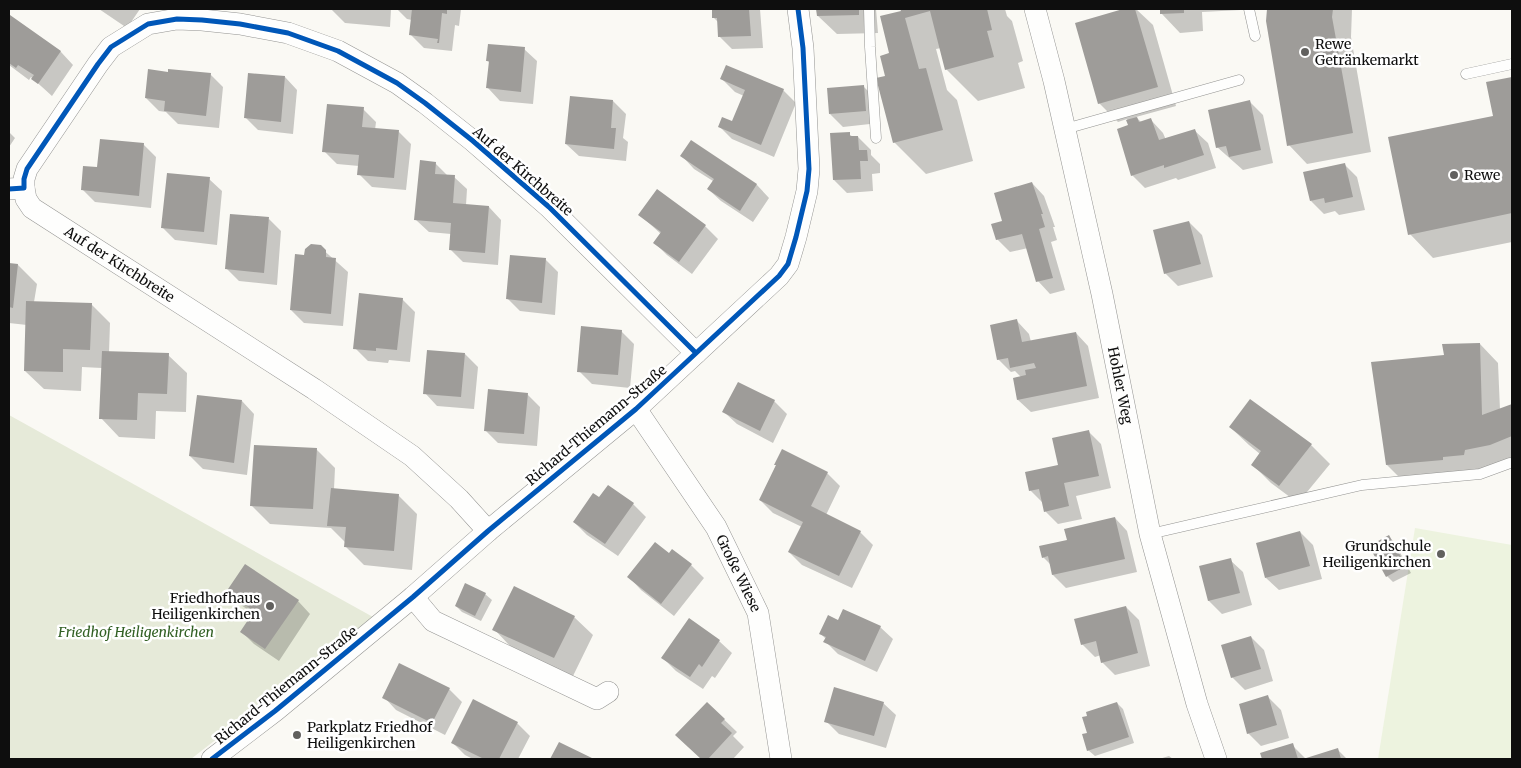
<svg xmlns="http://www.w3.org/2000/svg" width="1521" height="768" font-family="Merriweather,serif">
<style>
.cemetery{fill:#e6ead9}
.pitch{fill:#edf3df}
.shadow{fill:#0003}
.building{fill:#9e9c99}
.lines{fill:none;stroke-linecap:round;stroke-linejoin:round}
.lane-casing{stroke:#949492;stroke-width:11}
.street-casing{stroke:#949492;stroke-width:22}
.lane{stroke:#fefefd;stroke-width:10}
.street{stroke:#fefefd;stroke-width:21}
.cycleway-casing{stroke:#fff;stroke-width:8}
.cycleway{stroke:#0057b8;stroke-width:5}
.poi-dot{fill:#61605e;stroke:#fff;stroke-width:2}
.labels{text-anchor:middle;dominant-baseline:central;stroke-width:5;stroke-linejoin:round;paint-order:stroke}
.poi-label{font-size:14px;fill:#0e0e0e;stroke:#fff;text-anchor:start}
.street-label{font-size:14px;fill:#0e0e0e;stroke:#fff}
.park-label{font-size:14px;font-style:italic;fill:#326024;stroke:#fff}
</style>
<rect width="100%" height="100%" fill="#faf9f4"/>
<!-- cemetery -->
<path class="cemetery" d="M9,415l364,202 -182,142h-182z"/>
<!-- pitch -->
<path class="pitch" d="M1415,528l97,17v214h-134z"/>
<!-- shadow -->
<path class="shadow" d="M99,9h41l-13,19z
M331,9h60l-1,18 -45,-4z
M397,9h64l-2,17 -4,-1 -3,26 -28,-3 -13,-13 1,-15 -5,-1z
M713,9h47l3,39 -31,1 -13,-13 -1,-14 -4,-4z
M817,9h59l2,24 -41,1 -19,-18z
M902,9h103l2,7 5,5 11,40 -5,2 7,25 -47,13 -32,-32 -5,-21 -5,1 11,41 10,10 16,61 -47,13 -32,-32 -8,-65 16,-65z
M1127,9h9l17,16 23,81 -40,11 6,6 9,-3 12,13 3,7 29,-9 13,12 8,25 -38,12 -2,-2 -31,10 -13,-13 -2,-49 -3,-7 -9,3 -19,-19 -23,-79z
M1161,9h80v1l-39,2 1,19 -23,2 -18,-19z
M1268,9h84l-1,28 20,115 -64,12 -18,-19 -22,-124z
M10,17l51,35 12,13 -21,31 -21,-19 -2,3 -20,-15v-46z
M524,49l13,12 -4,43 -33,-3 -12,-13 2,-25 -3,-2z
M169,73l41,1 13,13 -4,41 -41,-4 -12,-12 -7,-1 -13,-13z
M285,77l12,13 -4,44 -35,-4 -13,-13z
M1512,78v164l-79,16 -23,-24 85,-117 -7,-34z
M722,79l61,11 13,13 -22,54 -42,-18 -13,-13 14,-3 11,-27 -9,-4z
M863,86l13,13 3,24 -36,4 -13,-13z
M613,101l13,13 -3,24 5,4 -2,19 -47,-5 -13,-12z
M1250,102l13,13 10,48 -30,7 -26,-23z
M363,109l13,13 -1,8 23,1 13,13 -5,46 -34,-3 -13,-13v-8l-22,-2 -13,-13z
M9,132l6,6 -6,9z
M849,134l4,3h5l13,13v5l9,9v9l-8,1 1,17 -26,2 -13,-13z
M691,142l66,43 12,13 -16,24 -32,-21 -13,-12 5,-8 -19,-12 -12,-13z
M143,144l13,13 -5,51 -56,-6 -13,-13 16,-20z
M435,163l13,13 6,1 13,12 -1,16 23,2 12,13 -3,45 -35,-3 -13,-13 1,-15 -22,-2 -13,-12z
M1344,164l13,13 8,33 -26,5 -4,-4 -11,3 -13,-13z
M209,179l13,12 -5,54 -42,-5 -12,-12z
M1032,183l12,13 11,31h-2l4,13 -6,2 14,48 -15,4 -12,-13 -10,-33 -18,4 -13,-13 7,-17z
M640,215l65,11 13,13 -26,35 -25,-19 -13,-13 7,-8z
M269,219l12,12 -4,54 -38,-4 -13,-13z
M1189,222l13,13 11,42 -35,9 -13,-13z
M320,247l28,25 -5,54 -39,-3 -13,-13 14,-54z
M545,259l13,13 -3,43 -35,-4 -13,-13z
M9,264l9,1 19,19 -3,18 57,2 19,19 -1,30 59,2 19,18 -1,39 -30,-1 -1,28 -36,-2 -18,-19 1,-50 -20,-1 -1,24 -37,-2 -19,-18 2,-46 -18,-2z
M402,299l13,13 -5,50 -21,-2 -1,3 -20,-2 -13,-13z
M1017,321l12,13 2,8 45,-9 12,13 11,52 -68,14 -13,-12 3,-23 -6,-6 -4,1 -13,-13z
M621,331l13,13 -4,44 -38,-4 -13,-13z
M1480,344l18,19 2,47 12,-4v56l-51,16 -55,6 -19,-19 58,-109z
M465,354l13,13 -4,42 -37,-3 -12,-13z
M527,394l13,13 -3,39 -39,-3 -13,-13z
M242,401l12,13 -7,61 -44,-6 -13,-13z
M774,401l13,13 -14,29 -36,-19 -13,-12z
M1230,427l81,18 19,19 -32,39 -27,-20 -18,-18 7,-11 -11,-9z
M1089,432l12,12 10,44 -35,8 6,23 -24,5 -12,-12 -3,-9 -13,-13 29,-24z
M316,449l19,19 -1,21 64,6 19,19 -5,56 -48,-5 -19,-19v-4l-14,-14 -61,-4 -18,-18z
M783,451l44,22 13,13 -14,29 34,17 13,13 -21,43 -50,-23 -13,-13 13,-25 -29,-14 -13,-13z
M608,486l25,18 13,13 -28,39 -31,-21 -13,-13 26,-23z
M1115,518l12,13 10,41 -71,16 -13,-13 -2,-10 -8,-8 25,-16z
M1300,532l13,13 9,34 -43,11 -13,-12z
M1389,537l6,6 16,30 -18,9 -6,-6z
M669,554l22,11 13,13 -30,38 -33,-26 -12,-13z
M1230,560l13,12 9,33 -30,9 -13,-13 -9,-34z
M228,592l70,9 12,13 -31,47 -25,-17 -12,-12 12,-18 -13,-9z
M485,594l7,6 -11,21 -19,-9 -6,-6z
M1126,607l13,13 11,46 -35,9 -13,-13 -1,-7 -6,2 -13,-13z
M574,617l19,18 -20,41 -61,-28 -18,-19z
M838,622l42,5 13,12 -16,33 -39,-18 -13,-13 1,-2 -5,-5z
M1251,637l13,13 9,31 -28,9 -13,-13z
M719,641l13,12 -17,25 -3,-2 -9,13 -27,-18 -13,-13z
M449,689l13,13 -17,33 -49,-25 -12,-13z
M1268,697l13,13 8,28 -28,8 -13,-13z
M707,703l30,29 -4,4 11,11 -11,12h-31l-12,-11z
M883,703l13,12 -10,33 -47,-14 -13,-13z
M1117,703l6,6 11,34 -39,13 -7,-6v-17z
M517,723l13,13 -12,23h-45l-8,-4 -13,-13z
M1292,745l14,14h-42l-2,-5z
M1337,749l10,10h-41z
M1169,756l4,3h-14z"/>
<!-- building -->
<path class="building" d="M412,9h35v5l-5,-1 -3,30h-2l1,-4 -29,-4z
M712,9h37l2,27 -33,1 -1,-19h-5z
M816,9h43v6l-42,1z
M900,9h87l5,21 -5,1 7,26 -49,13 -15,-59 -25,7 14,51 7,-1 17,62 -50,13 -17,-65 9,-2 -5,-20 9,-3 -9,-37 21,-5z
M1123,9h12l23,78 -60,17 -23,-81z
M1160,9h24v4l-24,1z
M1267,9h66l-1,8 21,116 -66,13 -21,-125z
M10,15l51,36 -23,33 -7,-5 3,-4 -16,-10 -2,3 -7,-5z
M488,44l37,3 -4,45 -35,-4 3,-27h-3z
M726,65l58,24 -23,56 -43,-18 4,-10 10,4 13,-31 -25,-11z
M148,69l20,3v-3l43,4 -5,43 -42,-5 1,-10 -20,-3z
M248,73l37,3 -4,46 -37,-4z
M1512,77v136l-104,22 -20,-98 105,-21 -7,-34z
M864,85l2,26 -37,3 -2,-26z
M570,96l43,4 -2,28h5l-2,21 -49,-5z
M1250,100l11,50 -32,7 -3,-11 -10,2 -8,-38z
M327,104l37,3 -2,20 37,3 -5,48 -37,-3 2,-20 -37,-3z
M1137,117l2,5 12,-4 8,22 36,-11 9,26 -40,13v-3l-33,11 -14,-47 11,-4 -2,-5z
M850,132v4h8l1,14h8l1,11h-8l1,18 -28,1 -3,-47z
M100,139l44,4 -5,53 -58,-6 2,-24 14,1z
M691,140l66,44 -17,27 -33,-22 7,-10 -34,-23z
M420,160l16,2 -1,12 20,1 -2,28 36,3 -4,47 -36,-3 2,-27 -37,-3z
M1345,163l8,34 -28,6 -1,-5 -14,3 -7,-29z
M167,173l43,4 -6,55 -43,-4z
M1032,182l11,32h-2l4,13 -6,2 14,49 -17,4 -14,-48 -26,6 -5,-16 11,-3 -8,-28z
M657,189l49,36 -27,37 -26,-19 8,-11 -23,-17z
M230,214l39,3 -5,56 -39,-4z
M1189,221l12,43 -37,10 -11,-44z
M311,244l10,1 5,5v7l10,1 -5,56 -41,-4 5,-56 9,1 1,-6z
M510,255l36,3 -4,45 -36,-4z
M9,263l9,1 -5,44 -4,-1z
M359,293l44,5 -6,52 -21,-2v3l-23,-2z
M26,301l66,2 -2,47 -27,-1v23l-39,-1z
M1017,319l5,23 54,-10 11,54 -70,14 -4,-22 13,-3 -1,-5 11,-2 -2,-5 -24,5 -2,-10 -11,2 -7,-35z
M581,326l41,4 -4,45 -41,-3z
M1480,343l2,72 30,-11v32l-22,9 -25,5 -1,5 -21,2v3l-57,5 -15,-103 73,-7 -2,-11z
M427,350l38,3 -4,44 -38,-3z
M102,351l67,2 -2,41 -29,-1 -1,27 -38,-1z
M738,382l37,18 -15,31 -38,-19z
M488,389l40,4 -4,41 -40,-3z
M197,395l45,5 -8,63 -45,-7z
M1250,399l62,45 -33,42 -28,-21 10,-14 -32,-24z
M1089,430l10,46 -35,7 5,23 -25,6 -5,-23 -10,2 -4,-19 33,-7 -6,-27z
M254,445l63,3 -4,61 -63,-3z
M782,449l46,23 -17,34 50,25 -22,45 -51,-24 15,-30 -44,-22 17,-35h-2z
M608,485l26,18 -29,41 -32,-22 20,-29 6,4z
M331,488l68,6 -5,57 -50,-4 2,-20 -19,-1z
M1115,517l10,42 -73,16 -4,-19 -6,2 -3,-12 28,-6 -3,-11z
M1300,531l10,35 -45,12 -9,-35z
M1389,535l17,31 -20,11 -17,-31z
M655,542l14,11 3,-4 20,15 -31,40 -34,-27z
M1231,558l9,35 -32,8 -9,-35z
M245,564l54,36 -34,49 -25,-17 14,-21 -28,-19z
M465,583l21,10 -11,23 -20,-10z
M514,586l61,30 -21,42 -62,-28z
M1126,606l12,47 -37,10 -5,-22 -15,4 -7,-26z
M843,609l38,17 -16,35 -42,-19 3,-5 -7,-3 9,-19 10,5z
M689,618l31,22 -18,27 -3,-3 -9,13 -29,-19z
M1251,636l10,33 -30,9 -10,-33z
M399,663l51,25 -18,35 -50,-25z
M834,687l50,15 -10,34 -50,-14z
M1268,695l9,30 -30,9 -8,-30z
M473,699l45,23 -19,37h-15l-33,-16z
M707,702l18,17 -4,4 11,10 -24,26h-7l-26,-24z
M1117,702l12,35 -42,14 -5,-17 5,-1 -5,-16 5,-1 -1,-4z
M559,742l35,17h-44z
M1293,743l5,16h-36l-2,-6z
M1338,748l3,11h-38z"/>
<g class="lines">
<defs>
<path id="lane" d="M869,9l1,38 6,91
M1249,9l6,27
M1466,74l46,-10
M1065,129l174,-49
M1150,534l212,-49 118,-11 30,-11"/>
<g id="street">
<path id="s1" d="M1035,9l19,72 48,213 48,240 47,170 19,55"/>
<path id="s2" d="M24,188l2,11 6,9 282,181 98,67 47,43 29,32"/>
<path d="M9,189l15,-1v-9l3,-10 71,-105 13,-17 37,-23 29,-5 25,1 38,4 48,9 50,18 59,32 28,20 48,38 76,66 147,146"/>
<path id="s3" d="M636,409l80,118 42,86 23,146"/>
<path d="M413,597l20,24 164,78 11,-7"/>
<path d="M212,759l63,-48 138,-114 75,-66 148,-122 143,-133 9,-12 8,-27 11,-46 2,-22 -6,-121 -5,-39"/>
</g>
</defs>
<!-- lane casing -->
<use href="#lane" class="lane-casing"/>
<!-- street casing -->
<use href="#street" class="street-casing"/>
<!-- lane -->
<use href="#lane" class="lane"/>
<!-- street -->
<use href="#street" class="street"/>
<defs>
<path id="cycleway" d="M9,189l15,-1v-9l3,-10 71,-105 13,-17 37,-23 29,-5 25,1 38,4 48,9 50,18 59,32 28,20 48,38 76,66 147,146
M212,759l63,-48 138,-114 75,-66 148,-122 143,-133 9,-12 8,-27 11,-46 2,-22 -6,-121 -5,-39"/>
</defs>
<!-- cycleway casing -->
<use href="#cycleway" class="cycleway-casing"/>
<!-- cycleway -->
<use href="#cycleway" class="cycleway"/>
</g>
<!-- markers -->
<g class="poi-dot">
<circle cx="1305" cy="52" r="5"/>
<circle cx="1454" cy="175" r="5"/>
<circle cx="1441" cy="554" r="5"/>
<circle cx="270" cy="606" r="5"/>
<circle cx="297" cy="735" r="5"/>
</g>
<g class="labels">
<!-- poi labels -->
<g class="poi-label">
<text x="1315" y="44">Rewe<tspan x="1315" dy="16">Getränkemarkt</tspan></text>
<text x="1464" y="175">Rewe</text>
<text x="1431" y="546" text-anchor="end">Grundschule<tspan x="1431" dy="16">Heiligenkirchen</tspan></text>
<text x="260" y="598" text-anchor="end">Friedhofhaus<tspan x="260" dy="16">Heiligenkirchen</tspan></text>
<text x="307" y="727">Parkplatz Friedhof<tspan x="307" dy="16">Heiligenkirchen</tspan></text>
</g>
<!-- street labels -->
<g class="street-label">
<text transform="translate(523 171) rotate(41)">Auf der Kirchbreite</text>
<text stroke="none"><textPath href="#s2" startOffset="126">Auf der Kirchbreite</textPath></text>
<text stroke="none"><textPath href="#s1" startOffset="386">Hohler Weg</textPath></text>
<text transform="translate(596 425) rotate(-40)">Richard-Thiemann-Straße</text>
<text stroke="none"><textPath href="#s3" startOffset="194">Große Wiese</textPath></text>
<text transform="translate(286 685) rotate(-39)">Richard-Thiemann-Straße</text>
</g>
<!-- park labels -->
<g class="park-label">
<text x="136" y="632">Friedhof Heiligenkirchen</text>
</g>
</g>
<!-- border -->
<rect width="1521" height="768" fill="none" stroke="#0e0e0e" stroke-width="20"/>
</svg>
